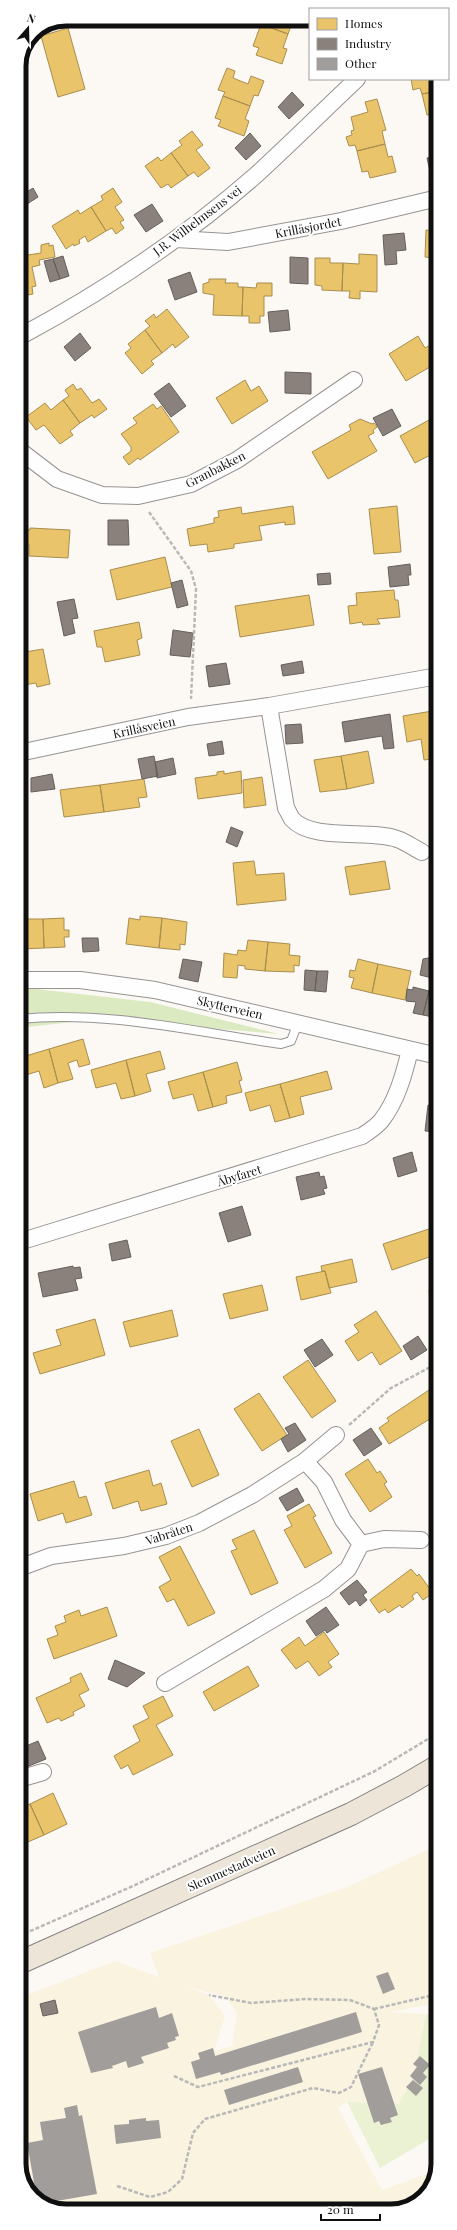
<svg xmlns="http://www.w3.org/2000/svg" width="457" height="2230" font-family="'Playfair Display',serif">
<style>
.farmland{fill:#f9f3e0;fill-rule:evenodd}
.green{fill:#eaf2d3}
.forest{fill:#dceac1}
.homes{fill:#e9c46a;stroke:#a88e4f}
.industry{fill:#8a817c;stroke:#655f5b}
.building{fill:#a09d9a}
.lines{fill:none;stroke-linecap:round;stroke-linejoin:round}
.lane-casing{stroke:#969493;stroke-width:10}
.street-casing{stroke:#969493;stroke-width:18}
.primary-casing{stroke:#838280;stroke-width:24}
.path{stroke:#b9b8b8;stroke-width:2.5;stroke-dasharray:4 2;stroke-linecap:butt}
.lane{stroke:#fffefe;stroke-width:8}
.street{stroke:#fffefe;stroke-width:16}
.primary{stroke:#eee5d9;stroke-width:22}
.labels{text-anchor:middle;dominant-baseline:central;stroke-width:4;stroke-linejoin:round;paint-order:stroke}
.street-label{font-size:12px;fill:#0f0f0f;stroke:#fff}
.rim{fill:none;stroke:#0f0f0f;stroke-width:5}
</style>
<rect width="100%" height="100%" fill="#fcf9f5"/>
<!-- farmland -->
<path class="farmland" d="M438,1845v158l-49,9 37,2 -13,64 -14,26 -52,-2 -9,6 44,82 53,-19 -9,24 -29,16h-336l-28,-14 -14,-27v-172l96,-37 44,16 -9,-24 197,-66zM187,1987l38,9 12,18 -5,32 -18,5 11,-35 -16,-21z"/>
<!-- green -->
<path class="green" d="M426,2014h12v112l-5,11 -53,31 -33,-66 52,2 14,-26z"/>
<!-- forest -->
<path class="forest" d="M19,987l131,15 129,32 -180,-15 -80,9z"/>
<!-- homes -->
<path class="homes" d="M258,19h40l-2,6 -4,-2 -4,11 -27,-10 1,-3z
M261,24l27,10 -5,14 4,1 -5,15 -26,-9 3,-7 -6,-2z
M68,28l17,61 -27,8 -17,-61z
M227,68l8,3 -2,7 15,6 3,-8 13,5 -6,15 -4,-1 -4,11 -27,-10 2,-4 -7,-2z
M411,79h27v12l-16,3 -2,-6 -7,2z
M438,91v30l-4,1 -2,-8 -5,1 -5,-21z
M223,96l27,10 -5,13 4,2 -5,15 -26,-10 3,-6 -6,-2z
M377,99l9,31 -4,1 3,13 -28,7 -2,-6 -6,1 -3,-9 6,-2 -1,-4 3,-1 -3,-13 17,-5 -3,-10z
M192,131l11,14 -7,5 14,18 -12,9 -4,-5 -6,4 -17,-23 11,-8 -3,-4z
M385,144l3,13 4,-1 4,16 -26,6 -2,-7 -6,1 -5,-21z
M171,153l17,23 -17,12 -3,-4 -7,4 -16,-22 13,-9 3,4z
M113,188l9,14 -7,5 9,13 -4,2 4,6 -8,6 -4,-6 -6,3 -15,-24 12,-7 -2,-4z
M91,207l15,24 -18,11 -3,-6 -6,4 1,3 -6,3 -1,-2 -7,5 -14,-23 26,-16 2,4z
M426,230l12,1v33l-6,-1 1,-5 -8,-1z
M49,243v3l4,-1 2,12 -16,3 1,5 -8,2 4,19 -4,1 1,7 -11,2 -1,-7h-2l2,-33 20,-3v-8z
M359,254l18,1v37l-17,-1v8l-11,-1 1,-7h-8l1,-28 16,1z
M315,258h15v5h13l-1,28 -20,-1v-4l-7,-1z
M209,279h17l-1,4h13v4h5l-1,29 -29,-1 1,-20 -11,-2v-9l6,-2z
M257,283h15v13h-8v20h-4v7h-11v-7h-7l1,-29 13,1z
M167,309l22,28 -14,11 -2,-4 -11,9 -17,-23 5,-4 -5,-5 9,-7 2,4z
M145,330l17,23 -11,8 3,3 -12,10 -17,-21 6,-5 -3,-4z
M418,336l7,12 7,-4 6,10v5l-4,3 1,2 -29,17 -17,-27z
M245,380l6,11 8,-5 9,15 -36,23 -16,-26z
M73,384l4,6 4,-2 11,15 7,-4 8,10 -13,9 -2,-3 -12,8 -17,-23 6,-4 -4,-6z
M63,400l17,23 -10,8 3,4 -13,9 -16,-19 -8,5 -10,-13 19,-14 6,7z
M153,404l4,5 4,-3 18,26 -39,28 -2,-2 -9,7 -6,-8 8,-6v-4l-10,-13 16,-11 -4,-5z
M438,415v36l-23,12 -15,-27z
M360,419l12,5 2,-1 3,4 -4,3 1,3 -6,3 9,15 -49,28 -16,-27 39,-22 -2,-5z
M293,506l2,18 -10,1v-3l-26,4 3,14 -28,4v4l-26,4 -1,-8 -17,2 -3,-17 27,-6v-5l5,-1 -1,-6 23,-4 1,7z
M397,506l4,46 -27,2 -5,-45z
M30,528l40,2 -2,28 -39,-2v-12h-10v-15l11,1z
M165,557l7,30 -55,13 -7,-30z
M394,590l1,10h3l2,17 -23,2 3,5 -17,1 -1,-3 -12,2 -2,-18 9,-1 -1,-12z
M309,595l5,30 -74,12 -5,-31z
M139,622l3,16 -5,2 3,15 -35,7 -3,-15h-5l-3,-16z
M43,649l7,35 -13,3 -1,-4 -13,2 4,20 -8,1v-53z
M438,710v48l-14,2 -3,-21 -14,3 -4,-26z
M368,751l6,32 -27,6 -6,-33z
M341,756l6,33 -27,3 -6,-32z
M224,771v3l17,-3 1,22 -44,6 -3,-21 22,-3v-3z
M262,777l4,28 -22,3 -1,-28z
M144,779l3,18 -9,1 2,9 -36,5 -4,-27z
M100,785l4,27 -40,5 -4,-27z
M254,861l2,14 28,-2 2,27 -49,5 -4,-42z
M385,861l5,28 -40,6 -5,-28z
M438,897v15l-7,-4z
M140,916l22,2 -3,30 -33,-4 3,-26 11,2z
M64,918v12h5v7h-5l1,10 -21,1 -1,-29z
M162,918l25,4 -2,23 -5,-1v6l-21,-2z
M21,919h22l1,29 -22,1v-10h-3v-7h3z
M248,940l20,2 -3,29 -20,-2v-3l-7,-1 -1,13 -14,-1 1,-24 13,2 1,-5 8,1z
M268,942l22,2 -1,11 11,1 -1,10 -5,-1v7l-29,-1z
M358,959l20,5 -6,29 -21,-5 3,-10 -5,-1 1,-7 5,1z
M378,964l33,7 -6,29 -33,-7z
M83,1039l7,25 -11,3 -2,-7 -9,3 5,16 -15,4 -9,-34z
M49,1049l9,34 -14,5 -5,-17 -20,6v-19z
M160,1051l5,18 -19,5 5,17 -16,5 -9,-36z
M126,1060l9,36 -14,3 -5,-16 -20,5 -5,-18z
M237,1062l5,18 -3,1 3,11 -16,4 1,7 -14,4 -10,-35z
M327,1071l5,18 -32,8 4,17 -14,4 -10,-34z
M203,1072l10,35 -15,4 -5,-17 -20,5 -5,-17z
M280,1084l10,34 -15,4 -5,-17 -20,6 -5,-18z
M432,1228l6,17v9l-46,16 -9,-26z
M352,1259l5,23 -28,6 -4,-17h-3l-1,-5z
M325,1271l6,22 -30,7 -5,-23z
M262,1285l6,25 -38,9 -7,-25z
M438,1289v34l-5,1 -4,-34z
M172,1310l6,26 -48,11 -7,-25z
M376,1311l26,40 -22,14 -8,-13 -14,9 -13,-20 14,-9 -5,-7z
M95,1319l10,36 -65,19 -7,-21 28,-8 -5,-15z
M308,1360l28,41 -24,17 -29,-41z
M438,1384v30l-49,30 -10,-16 10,-7 -2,-3z
M259,1393l28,42 -25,16 -28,-42z
M199,1429l20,46 -27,12 -21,-46z
M438,1453v13l-7,-6z
M368,1459l9,14 3,-2 7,11 -3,2 8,13 -22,15 -25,-38z
M149,1470l4,16 8,-3 6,21 -26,7 -3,-10 -25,8 -8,-26z
M74,1481l5,17 7,-2 6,19 -26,8 -3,-10 -25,8 -8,-27z
M309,1504l7,12 -3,1 19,36 -27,15 -21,-38 8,-4 -5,-10z
M254,1530l24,53 -27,12 -20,-44 6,-2 -5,-9z
M180,1546l35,67 -27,13 -14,-27 -7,3 -8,-15 12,-7 -12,-23z
M411,1569l6,7 2,-2 14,19 -10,7 -6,-8 -5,4 2,3 -12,9 -2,-3 -12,8 -3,-4 -6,4 -9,-13z
M107,1607l10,29 -63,23 -7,-20 11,-4 -3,-9 11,-4 -2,-6 15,-6 2,6z
M324,1632l15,22 -11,8 4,5 -13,9 -11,-15 -12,8 -15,-19 18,-13 6,9z
M248,1666l11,20 -45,25 -11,-19z
M81,1673l8,17 -10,5 6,11 -12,6 1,3 -13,6 -2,-3 -12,5 -11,-25 35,-16 -1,-4z
M163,1696l10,20 -17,9 17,30 -40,20 -5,-10 -7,4 -7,-13 26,-15 -7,-15 16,-8 -6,-12z
M53,1793l14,31 -23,11 -14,-31z
M30,1804l14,31 -23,10 -2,-36z"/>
<!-- industry -->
<path class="industry" d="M292,92l12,13 -15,14 -11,-12z
M250,133l11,13 -15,14 -11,-12z
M438,156v18l-7,2 -4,-18z
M33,188l5,9 -14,9 -5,-9z
M152,204l11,17 -17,11 -12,-17z
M404,233l2,17 -10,1 1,13 -12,1 -2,-30z
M63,256l6,20 -9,3 -7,-20z
M290,257l18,1v26l-18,-1z
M53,259l7,20 -10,3 -6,-21z
M190,272l7,20 -22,8 -7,-20z
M288,310l2,20 -20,2 -2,-20z
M80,333l11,15 -16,13 -11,-14z
M285,372l26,1v21l-26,-1z
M169,383l17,23 -15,11 -17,-23z
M392,409l9,17 -18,10 -10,-18z
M108,520h20l1,25h-21z
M410,564l1,11h-3l1,10 -19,2 -2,-20z
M330,573l1,11 -13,1 -1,-11z
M182,580l6,25 -11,3 -6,-25z
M74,599l4,19 -6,1 3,14 -11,3 -7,-34z
M173,630l20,3 -3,24 -20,-2z
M302,661l2,12 -21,3 -2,-11z
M226,663l4,21 -21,3 -3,-21z
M390,714l4,34 -10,1 -2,-13 -37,6 -3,-20z
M301,724l2,19 -17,1 -1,-19z
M222,741l2,13 -15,2 -2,-12z
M154,756l4,20 -16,3 -4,-20z
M173,758l3,16 -19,4 -2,-16z
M52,774l3,15 -24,3v-14z
M231,827l12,5 -6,15 -11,-5z
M82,938h16l1,13 -16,1z
M433,957l4,1 -5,20 -12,-3 3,-16z
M183,959l19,3 -4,20 -19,-4z
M305,970l12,1 -2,20 -11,-1z
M317,971h11l-2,21 -11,-1z
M413,987l16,4 -6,24 -10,-2 3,-11 -10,-1 1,-12 6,1z
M429,991l9,2v12h-2l-3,12 -10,-2z
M428,1105l10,2v25l-13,-1z
M412,1152l5,19 -19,6 -5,-19z
M319,1172l1,5 4,-1 3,12 -4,1 2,5 -24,6 -5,-23z
M242,1206l9,29 -23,7 -9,-29z
M127,1240l4,17 -19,4 -3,-17z
M73,1266v2l7,-1 2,11 -7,1 3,11 -35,7 -5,-24z
M418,1336l9,14 -16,10 -8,-14z
M322,1339l11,16 -18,12 -11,-17z
M295,1423l11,17 -18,12 -7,-13 8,-5 -4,-6z
M371,1428l11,16 -18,12 -11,-16z
M297,1488l7,13 -17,10 -8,-13z
M357,1580l10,12 -4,3 4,5 -7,6 -4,-6 -7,5 -9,-12z
M326,1607l13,18 -12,8 -2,-3 -9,6 -10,-15z
M19,1635l9,14 -9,6z
M115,1660l30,13 -18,14 -19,-8z
M38,1741l8,18 -27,11v-21z
M55,2000l3,13 -15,3 -3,-12z"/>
<!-- building -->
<path class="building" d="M388,1972l7,17 -12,5 -7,-18z
M156,2007l3,11 13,-5 7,23 -4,1 1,3 -9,3 2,5 -28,9 3,6 -16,5 -2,-7 -14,5 1,2 -22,5 -13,-41z
M356,2012l6,20 -141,43 -1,-3 -24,7 -5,-17 9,-3 -2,-6 15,-5 2,8z
M420,2056l10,9 -7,8 4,4 -7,8 -10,-9 7,-9 -4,-3z
M298,2067l5,15 -74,23 -5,-15z
M382,2067l16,48 -8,3 2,4 -11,3 -2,-4 -5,2 -16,-49z
M413,2080l10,8 -7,8 -10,-9z
M77,2105l2,11 3,-1 15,79 -52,9 -8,-4 -10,-56 16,-3 -3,-18 26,-4 -2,-10z
M146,2118v3l13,-1 2,18 -45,6 -2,-19 15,-1v-4z"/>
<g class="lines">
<defs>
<path id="lane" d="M19,1019c86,-9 177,13 262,25l10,-3 7,-18"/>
<path id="street" d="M176,239l52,3 113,-21 97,-23
M19,337c84,-45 165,-99 237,-162 34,-31 67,-64 101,-96
M19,450l38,29 45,16 36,1 53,-12 46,-24 117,-80
M269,706l17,102c2,3 4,8 6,11 21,23 77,10 105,20 9,3 17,9 25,13
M19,753l169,-36 81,-11 169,-30
M19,980h61l75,10 283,66
M19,1242l343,-106c6,-4 14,-9 19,-15 16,-20 23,-47 29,-71
M305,1461l31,-26
M19,1568l32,-12 73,-10 42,-10 33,-13 53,-28 53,-34 19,21 19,38 18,24 23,-5 37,1
M165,1683l159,-94 24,-20 13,-25
M19,1779l24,-7"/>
<path id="primary" d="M19,1963l332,-149 53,-28 34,-20"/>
</defs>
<!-- lane casing -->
<use href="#lane" class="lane-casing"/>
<!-- street casing -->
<use href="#street" class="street-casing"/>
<!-- primary casing -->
<use href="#primary" class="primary-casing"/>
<!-- path -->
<path class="path" d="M149,512l42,59 5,18 -5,110
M349,1425l42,-37 47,-25
M19,1936l114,-50 242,-115 63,-38
M374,2009l64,-15
M174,2076l24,11 175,-45 6,-17 -5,-16 -24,-9 -44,-1 -55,4 -42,-8
M117,2186l33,11 18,-5 14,-13 11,-46 12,-14 108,-31 26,5 12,-6 22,-45"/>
<!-- lane -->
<use href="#lane" class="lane"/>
<!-- street -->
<use href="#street" class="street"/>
<!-- primary -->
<use href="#primary" class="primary"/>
</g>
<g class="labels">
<!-- street labels -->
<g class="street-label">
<text transform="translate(197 220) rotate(-37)">J.R. Wilhelmsens vei</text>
<text transform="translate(308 227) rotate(-11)">Krillåsjordet</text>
<text transform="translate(215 469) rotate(-27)">Granbakken</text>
<text transform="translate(144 727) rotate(-12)">Krillåsveien</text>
<text transform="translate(230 1007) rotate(13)">Skytterveien</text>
<text transform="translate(239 1175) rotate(-17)">Åbyfaret</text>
<text transform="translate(169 1533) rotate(-18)">Vabråten</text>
<text transform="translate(231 1868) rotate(-24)">Slemmestadveien</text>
</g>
</g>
<!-- crop -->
<path d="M0 0H457V2230H0ZM66 26H391A40 40 0 0 1 431 66V2164A40 40 0 0 1 391 2204H66A40 40 0 0 1 26 2164V66A40 40 0 0 1 66 26Z" fill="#fff" fill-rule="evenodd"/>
<path class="rim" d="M66 26H391A40 40 0 0 1 431 66V2164A40 40 0 0 1 391 2204H66A40 40 0 0 1 26 2164V66A40 40 0 0 1 66 26Z"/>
<!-- legend -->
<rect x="309" y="8" width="140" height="72" fill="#ffffff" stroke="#9f9f9f"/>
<rect x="317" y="18" width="20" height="12" fill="#e9c46a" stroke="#9f9f9f"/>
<text x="345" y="28" font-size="12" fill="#0f0f0f">Homes</text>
<rect x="317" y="38" width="20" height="12" fill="#8a817c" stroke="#9f9f9f"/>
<text x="345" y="48" font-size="12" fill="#0f0f0f">Industry</text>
<rect x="317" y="58" width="20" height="12" fill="#a09d9a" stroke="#9f9f9f"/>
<text x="345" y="68" font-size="12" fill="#0f0f0f">Other</text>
<!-- north arrow -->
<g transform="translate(28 28) rotate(20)" stroke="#ffffff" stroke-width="3" paint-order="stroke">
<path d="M0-3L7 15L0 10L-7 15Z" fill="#0f0f0f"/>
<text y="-6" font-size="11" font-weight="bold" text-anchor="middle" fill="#0f0f0f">N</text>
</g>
<!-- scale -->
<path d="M321 2214v6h59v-6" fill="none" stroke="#0f0f0f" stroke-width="2"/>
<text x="327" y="2214" font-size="12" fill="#0f0f0f" stroke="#ffffff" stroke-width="3" paint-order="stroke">20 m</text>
</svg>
